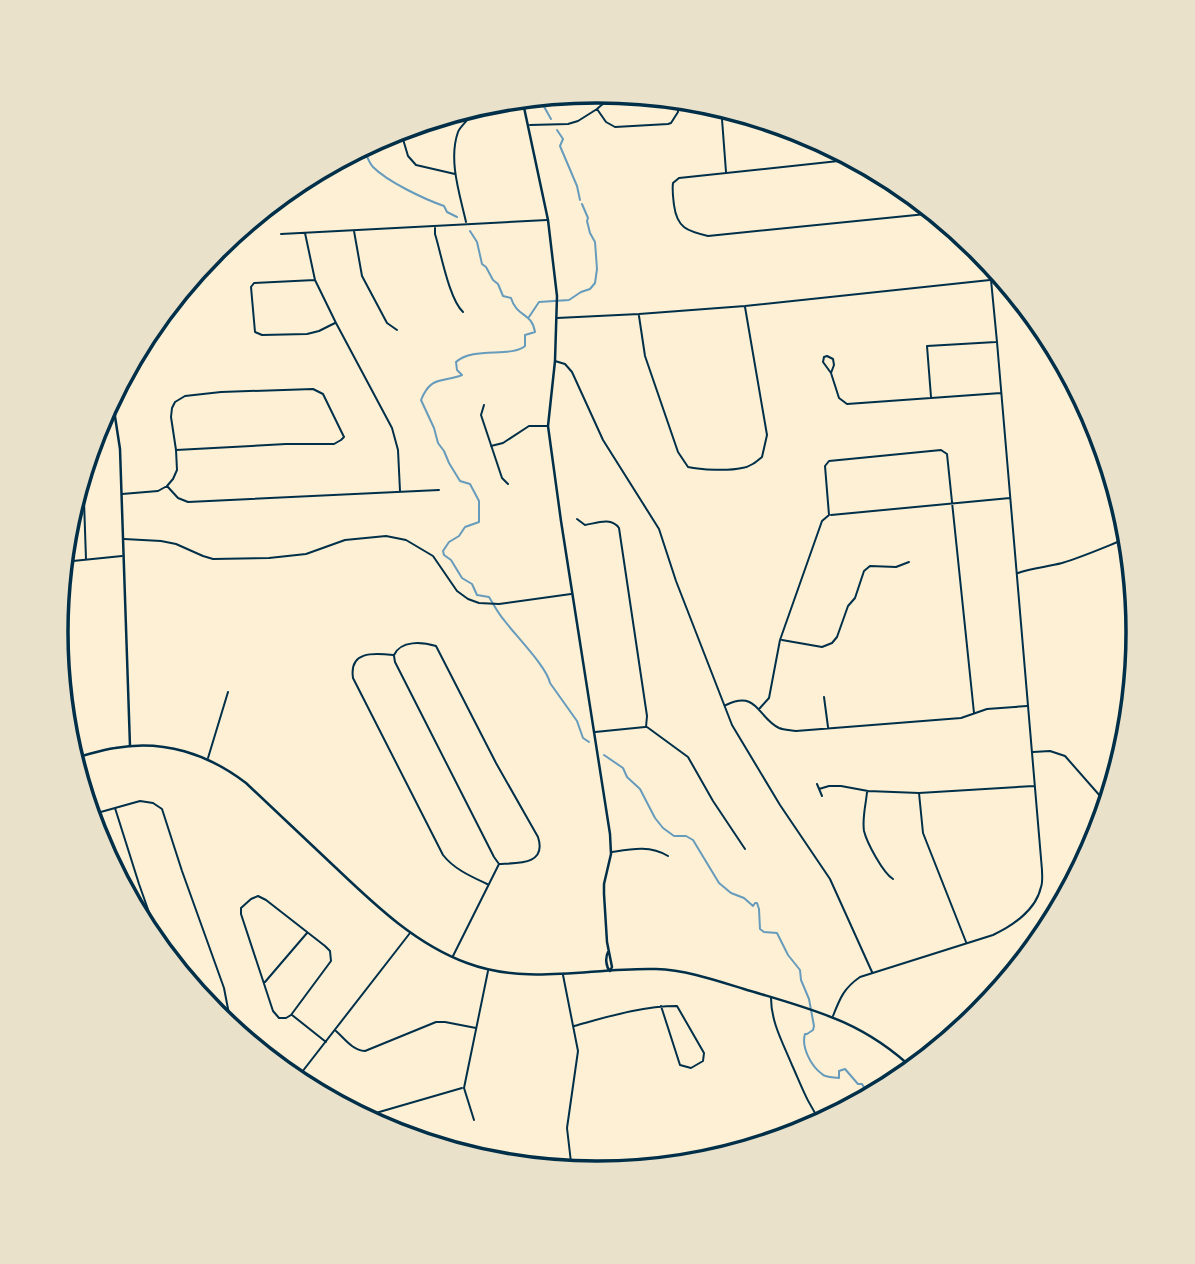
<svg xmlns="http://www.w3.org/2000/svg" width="1195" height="1264" font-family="Jost,sans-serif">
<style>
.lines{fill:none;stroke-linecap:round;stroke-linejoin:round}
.stream{stroke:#669bbc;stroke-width:2}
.minor{stroke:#003049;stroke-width:2}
.secondary{stroke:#003049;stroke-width:2.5}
.primary{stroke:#003049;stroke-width:2.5}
.rim{fill:none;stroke:#003049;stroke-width:3.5}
</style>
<rect width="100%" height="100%" fill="#fdf0d5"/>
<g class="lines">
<!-- stream -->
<path class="stream" d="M542,96l2,3 -2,4 9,16
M557,130l6,9 -3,7 17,40 3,14
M363,146c3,7 5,16 10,21 15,15 51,32 71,39l3,6 10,5
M470,231l7,11 5,22 4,3 7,13 5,4 5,12 8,2c6,20 21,14 24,34l-10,3v11c-14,12 -52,0 -69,16l1,8 5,5c-20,8 -31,0 -41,25l13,28 4,15 6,8 5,12 11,18 10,3 9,17v21l-14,5 -6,9 -10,6 -6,9 1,4 7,5 11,18 10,6 5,11 12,2c5,8 9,16 15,23 11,15 43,47 46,63l27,38 6,17 6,4
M529,317l10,-15 30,-2 12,-8 9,-3 5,-6 2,-14 -2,-27 -5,-9 -3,-12 1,-3 -6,-14
M604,755l19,13 4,9 13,12 15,29 8,10 11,8h12l7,4 26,43 12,10 13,5 9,8 2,-3h2l2,6 1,20 4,3 13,1 11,22 12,15 1,10 8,19 5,27 -1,4 -6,4h-2c-4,13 6,32 17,40 4,4 12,3 17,4v-7l6,-2 13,15h4l8,13"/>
<!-- minor -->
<path class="minor" d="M644,95c-18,1 -34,1 -47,14l9,13 9,5 53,-3 3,-1 7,-11 -1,-10 -4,-4
M721,106l5,66
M530,125l38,-1 10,-3 19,-12
M400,129l8,27 8,9 39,9
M857,159l-178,19 -6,5c-1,7 0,14 1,22 3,23 13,26 34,31l228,-23
M466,222c-6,-27 -18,-62 -8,-90 2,-5 7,-9 10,-13
M435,228v6c6,19 14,65 28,78
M354,231l8,45 25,47 10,7
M305,233l10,47 21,43 56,105 6,22 2,41
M281,234l266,-14
M315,280l-61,3 -3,4 4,45 7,3 45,-1 12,-3 16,-8
M639,316l6,40 33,96 10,15c13,3 41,4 54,1 8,-1 14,-6 20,-11l5,-22 -22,-128
M557,318l82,-4 106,-8 245,-26
M827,356l6,3 1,6 -3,8 -8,-11 1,-5z
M555,361l10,3 7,8 31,68 56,89 17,52 56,144 48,80 50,74 42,93
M831,373l8,25 8,6 154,-11
M931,397l-4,-51 69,-4
M484,405l-3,10 21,63 6,6
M491,446l12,-3 26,-17h18
M83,472l3,87
M167,486l11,12 10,4 251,-12
M122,494l36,-3 9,-5 6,-7 4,-9 -1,-20 -5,-33 1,-9 3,-6 10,-6 36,-4 92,-3 10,5 21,43 -3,3 -7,4h-48l-110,6
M831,515l179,-17
M577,519l8,6c12,-2 26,-8 34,3l28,188 -1,11
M124,539l37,2 15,3 27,12 10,3 56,-1 37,-4 39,-14 41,-4 20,4 27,16 24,35 11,8 11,4 20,1 72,-10
M63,562l59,-6
M1018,573c14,-5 29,-6 44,-10 23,-7 45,-17 68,-26
M782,640l40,7 10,-4 5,-6 11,-31 7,-8 9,-27 6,-5 26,1 13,-5
M393,655c-20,-2 -44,-4 -40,23l90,177c11,14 27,21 44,29
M394,655c7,-15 28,-13 42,-9l60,117 42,74c9,28 -20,26 -39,27l-46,92
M394,656l1,6 99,195 5,7
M824,697l4,30
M726,705c32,-15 31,12 53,23 5,2 12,2 17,3l165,-13 26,-9 40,-3
M760,708l9,-10 11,-58 42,-119 7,-6 -4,-49 4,-5 112,-11 6,4 27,259
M647,727l41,30 25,44 32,48
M595,732l50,-5
M1033,752l17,-1 15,5 43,49
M208,758l20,-66
M817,784l5,12
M819,789l10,-3h12l27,5 51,2 115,-7
M867,792c-1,12 -5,26 -3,39 3,12 19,42 29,48
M919,793l4,40 43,109
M115,808l24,76 24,68
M90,815l50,-14 13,2 9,6 20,62 42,117 5,26 -2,11
M612,852c19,-3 38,-7 56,4
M258,896l8,4 59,46 5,5 1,10 -40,54 -5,3h-7l-6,-7 -32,-97v-6l10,-9z
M563,975l15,76 -11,77 5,43
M265,982l42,-49
M771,998c0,24 12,45 21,67 9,20 16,40 30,58
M292,1015l34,27
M833,1016c7,-18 11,-28 27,-39l133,-42c19,-9 43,-25 48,-48 2,-5 1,-12 1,-17l-45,-528 -8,-83
M574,1026c33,-9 67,-20 103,-20l27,47 -1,8 -12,7 -11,-3 -19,-59
M336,1031c9,8 16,19 29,20l71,-29h9l31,6
M295,1081l115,-148
M362,1117l100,-29
M474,1120l-10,-32 24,-117"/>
<!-- secondary -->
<path class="secondary" d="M522,98l26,122 9,76 -2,65 -7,65 13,95 49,313 1,20 -7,30v10l3,48 5,25 -2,4
M112,397l8,52 10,297
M608,952c-3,6 -2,15 2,19"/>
<!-- primary -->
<path class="primary" d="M73,758c14,-3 28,-8 42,-10 48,-9 93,6 131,35 30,28 59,56 89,84 39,37 80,77 132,96 61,23 125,4 189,6 30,1 59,11 88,20 66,20 118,31 170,81"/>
</g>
<!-- crop -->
<path d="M0 0H1195V1264H0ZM68 632a529 529 0 1 1 1058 0a529 529 0 1 1-1058 0Z" fill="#e9e1ca" fill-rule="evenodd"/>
<path class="rim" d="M68 632a529 529 0 1 1 1058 0a529 529 0 1 1-1058 0Z"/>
</svg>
